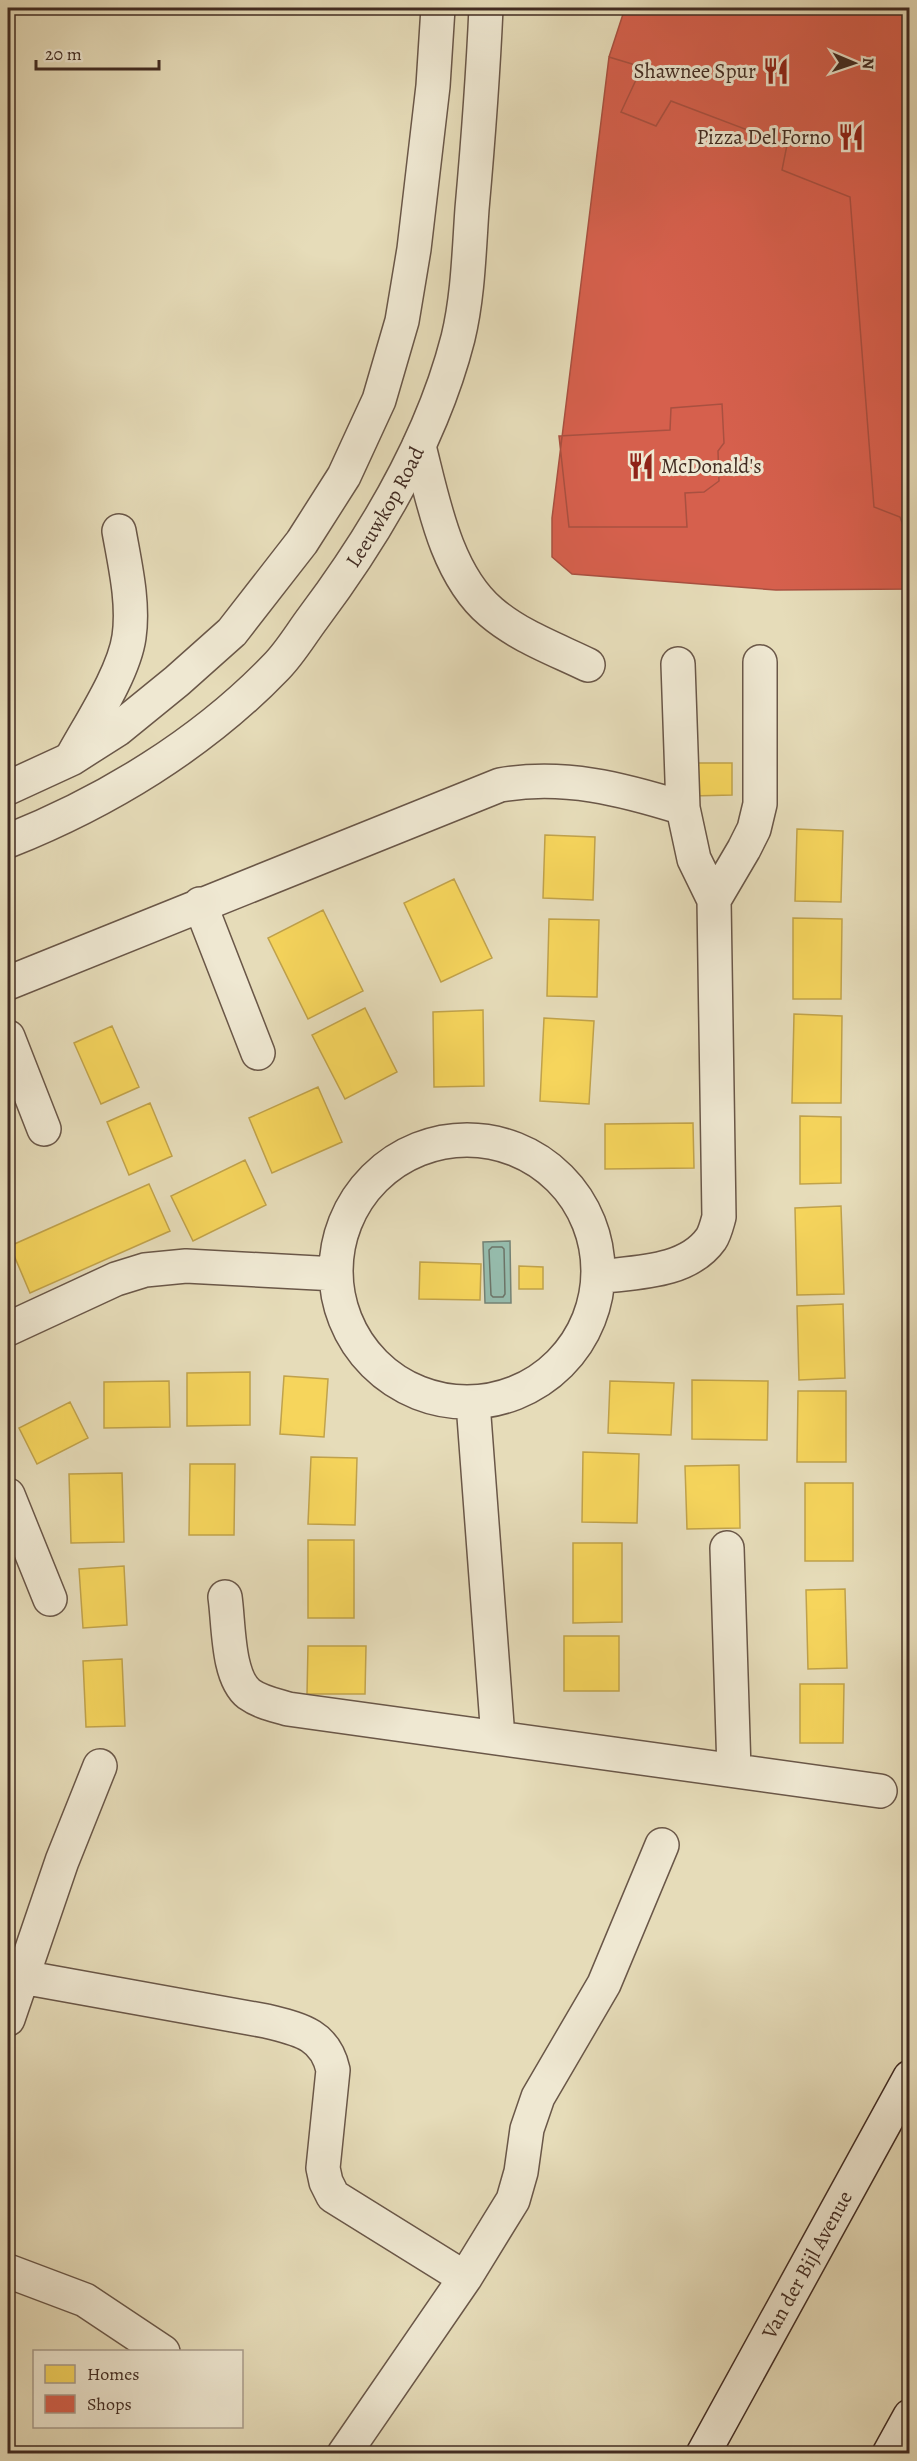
<svg xmlns="http://www.w3.org/2000/svg" width="917" height="2461" font-family="Alegreya,serif">
<style>
.water{fill:#96bcad;stroke:#748275;stroke-width:1.5}
.homes{fill:#f6d55c;stroke:#c0a24b;stroke-width:1.5}
.shops{fill:#d6604d;stroke:#a95040;stroke-width:1.5}
.lines{fill:none;stroke-linecap:round;stroke-linejoin:round}
.shore{stroke:#6c7468;stroke-width:1.5}
.minor-casing{stroke:#6a5748;stroke-width:36}
.tertiary-casing{stroke:#6a5748;stroke-width:36}
.secondary-casing{stroke:#412b22;stroke-width:36}
.minor{stroke:#efe8d2;stroke-width:33}
.tertiary{stroke:#efe8d2;stroke-width:33}
.secondary{stroke:#efe8d2;stroke-width:33}
.labels{text-anchor:middle;dominant-baseline:central;stroke-width:6;stroke-linejoin:round;paint-order:stroke}
.poi-label{font-size:21px;fill:#412b22;stroke:#efe8d2;text-anchor:end}
.street-label{font-size:21px;fill:#412b22;stroke:#efe8d2}
</style>
<rect width="100%" height="100%" fill="#e6dcb9"/>
<filter id="stains"><feTurbulence type="fractalNoise" baseFrequency=".00333" numOctaves="4"/><feColorMatrix values="0 0 0 0 .2 0 0 0 0 .09 0 0 0 0 .02 0 0 0 .5 -.17"/></filter>
<radialGradient id="worn" r=".72"><stop offset=".6" stop-color="#630" stop-opacity="0"/><stop offset="1" stop-color="#630" stop-opacity=".3"/></radialGradient>
<!-- water -->
<path class="water" d="M510,1241l1,62h-26l-2,-61z"/>
<!-- homes -->
<path class="homes" d="M692,763h40v32l-40,1z
M797,829l46,2 -2,71 -46,-1z
M545,835l50,2 -2,63 -50,-2z
M454,879l38,79 -51,24 -37,-79z
M323,910l40,81 -55,28 -40,-81z
M793,918l49,1 -1,80h-48z
M549,919l50,1 -2,77 -50,-1z
M365,1008l32,64 -52,27 -33,-64z
M483,1010l1,76 -50,1 -1,-75z
M794,1014l48,2 -1,87h-49z
M544,1018l50,3 -5,83 -49,-3z
M112,1026l27,61 -38,17 -27,-61z
M318,1087l24,55 -70,31 -23,-55z
M150,1103l22,53 -43,19 -22,-53z
M800,1116l41,1v66l-41,1z
M693,1123l1,45 -89,1v-45z
M245,1160l21,45 -73,36 -22,-45z
M149,1184l21,47 -140,62 -20,-47z
M841,1206l3,88 -47,1 -2,-87z
M420,1262l61,2 -1,36 -61,-1z
M519,1266l24,1v22h-24z
M843,1304l2,74 -46,2 -2,-74z
M250,1372v53l-63,1v-53z
M284,1376l44,3 -4,58 -44,-3z
M692,1380l76,1 -1,59 -75,-1z
M169,1381l1,46 -66,1v-46z
M610,1381l64,2 -3,52 -63,-2z
M798,1391h48v71h-49z
M70,1402l18,36 -51,26 -18,-36z
M583,1452l56,2 -2,69 -55,-1z
M311,1457l46,1 -2,67 -47,-1z
M190,1464h45l-1,71h-45z
M739,1465l1,63 -53,1 -2,-63z
M122,1473l2,69 -53,1 -2,-69z
M805,1483h48v78h-48z
M308,1540h46v78h-46z
M573,1543h49v79l-49,1z
M124,1566l3,59 -44,3 -4,-59z
M845,1589l2,79 -39,1 -2,-79z
M564,1636h55v55h-55z
M308,1646h58l-1,48h-58z
M122,1659l3,67 -39,1 -3,-66z
M800,1684h44l-1,59h-43z"/>
<!-- shops -->
<path class="shops" d="M625,8h266l19,6v522h-3l-7,-19 -26,-10 -24,-310 -68,-27 5,-25 -116,-44 -15,25 -35,-14 21,-45 -33,-10z
M609,57l33,10 -21,45 35,14 15,-25 116,44 -5,25 68,27 24,310 26,10 7,19h3v53l-134,1 -204,-16 -20,-17v-39z
M722,404l2,39 -6,8 1,30 -15,11 -19,1 2,34h-118l-10,-91 111,-6 1,-22z"/>
<g class="lines">
<!-- shore -->
<path class="shore" d="M492,1247h10l2,2 1,45 -2,3h-10l-2,-2 -2,-45z"/>
<defs>
<path id="minor" d="M714,900l30,-51 10,-20 6,-25v-142
M200,904l58,149
M8,983l492,-198c64,-11 122,4 183,23
M8,1037l36,92
M336 1271a131 131 0 1 1 262 0a131 131 0 1 1-262 0Z
M598,1277c38,-5 89,-4 113,-38 4,-6 6,-15 8,-22l-5,-317 -20,-41 -11,-51 -5,-144
M8,1329l108,-50 29,-9 41,-4 150,8
M473,1403l25,335
M8,1495l42,104
M727,1548l7,222
M225,1597c4,27 2,80 24,97 11,8 26,11 39,15l592,82
M22,1977l244,44c31,8 59,12 67,49l-10,98 3,14 7,14 132,82
M8,2019l54,-158 38,-95
M8,2271l77,29 78,52
M344,2454l121,-176 48,-78 8,-28 6,-43 11,-32 66,-113 58,-139"/>
<g id="tertiary">
<path d="M419,446c14,55 27,128 72,166 28,24 64,37 97,53"/>
<path d="M72,757c18,-33 52,-84 57,-120 5,-34 -4,-72 -10,-106"/>
<path d="M8,788l63,-29 47,-30 59,-48 55,-49 70,-90 42,-66 35,-76 23,-79 12,-72 19,-163 5,-78"/>
<path id="s1" d="M8,841c98,-39 194,-97 268,-174 14,-14 25,-33 37,-49 63,-84 119,-178 145,-280 10,-41 11,-86 14,-129 6,-67 11,-134 14,-201"/>
</g>
<g id="secondary">
<path id="s2" d="M703,2454l207,-377"/>
<path d="M889,2454l21,-38"/>
</g>
</defs>
<!-- minor casing -->
<use href="#minor" class="minor-casing"/>
<!-- tertiary casing -->
<use href="#tertiary" class="tertiary-casing"/>
<!-- secondary casing -->
<use href="#secondary" class="secondary-casing"/>
<!-- minor -->
<use href="#minor" class="minor"/>
<!-- tertiary -->
<use href="#tertiary" class="tertiary"/>
<!-- secondary -->
<use href="#secondary" class="secondary"/>
</g>
<!-- icons -->
<defs>
<symbol id="restaurant-bare" viewBox="-9 -9 18 18"><path d="M-5-6h1v4h1v-4h1v4h1v-4h1v5L-1.5 .5V6h-2V.5L-5-1ZM5-6V6H3V1.5H1.5Q1.5-4 5-6Z" fill="#8f2418" stroke="#efe8d2" stroke-width="2.5" paint-order="stroke"/></symbol>
</defs>
<g fill-rule="evenodd">
<use href="#restaurant-bare" x="757" y="52" width="38" height="38"/>
<use href="#restaurant-bare" x="832" y="118" width="38" height="38"/>
<use href="#restaurant-bare" x="622" y="447" width="38" height="38"/>
</g>
<g class="labels">
<!-- poi labels -->
<g class="poi-label">
<text x="756" y="71">Shawnee Spur</text>
<text x="831" y="137">Pizza Del Forno</text>
<text x="661" y="466" text-anchor="start">McDonald's</text>
</g>
<!-- street labels -->
<g class="street-label">
<text stroke="none"><textPath href="#s1" startOffset="516">Leeuwkop Road</textPath></text>
<text stroke="none"><textPath href="#s2" startOffset="216">Van der Bijl Avenue</textPath></text>
</g>
</g>
<!-- margin -->
<rect width="917" height="2461" fill="none" stroke="#e6dcb9" stroke-width="30"/>
<rect x="9" y="9" width="899" height="2443" fill="none" stroke="#412b22" stroke-width="3"/>
<rect x="15" y="15" width="887" height="2431" fill="none" stroke="#412b22" stroke-width="1.5"/>
<!-- legend -->
<rect x="33" y="2350" width="210" height="78" fill="#efe8d2" stroke="#a99c8c" stroke-width="1.5"/>
<rect x="45" y="2365" width="30" height="18" fill="#f6d55c" stroke="#a99c8c" stroke-width="1.5"/>
<text x="87" y="2380" font-size="18" fill="#412b22">Homes</text>
<rect x="45" y="2395" width="30" height="18" fill="#d6604d" stroke="#a99c8c" stroke-width="1.5"/>
<text x="87" y="2410" font-size="18" fill="#412b22">Shops</text>
<!-- north arrow -->
<g transform="translate(854 63) rotate(92)" stroke="#efe8d2" stroke-width="4.5" paint-order="stroke">
<path d="M0-4.5L10 22L0 15L-10 22Z" fill="#412b22"/>
<text y="-9" font-size="16" font-weight="bold" text-anchor="middle" fill="#412b22">N</text>
</g>
<!-- scale -->
<path d="M36 60v9h123v-9" fill="none" stroke="#412b22" stroke-width="3"/>
<text x="45" y="60" font-size="18" fill="#412b22" stroke="#efe8d2" stroke-width="4.5" paint-order="stroke">20 m</text>
<rect width="100%" height="100%" filter="url(#stains)"/>
<rect width="100%" height="100%" fill="url(#worn)"/>
</svg>
